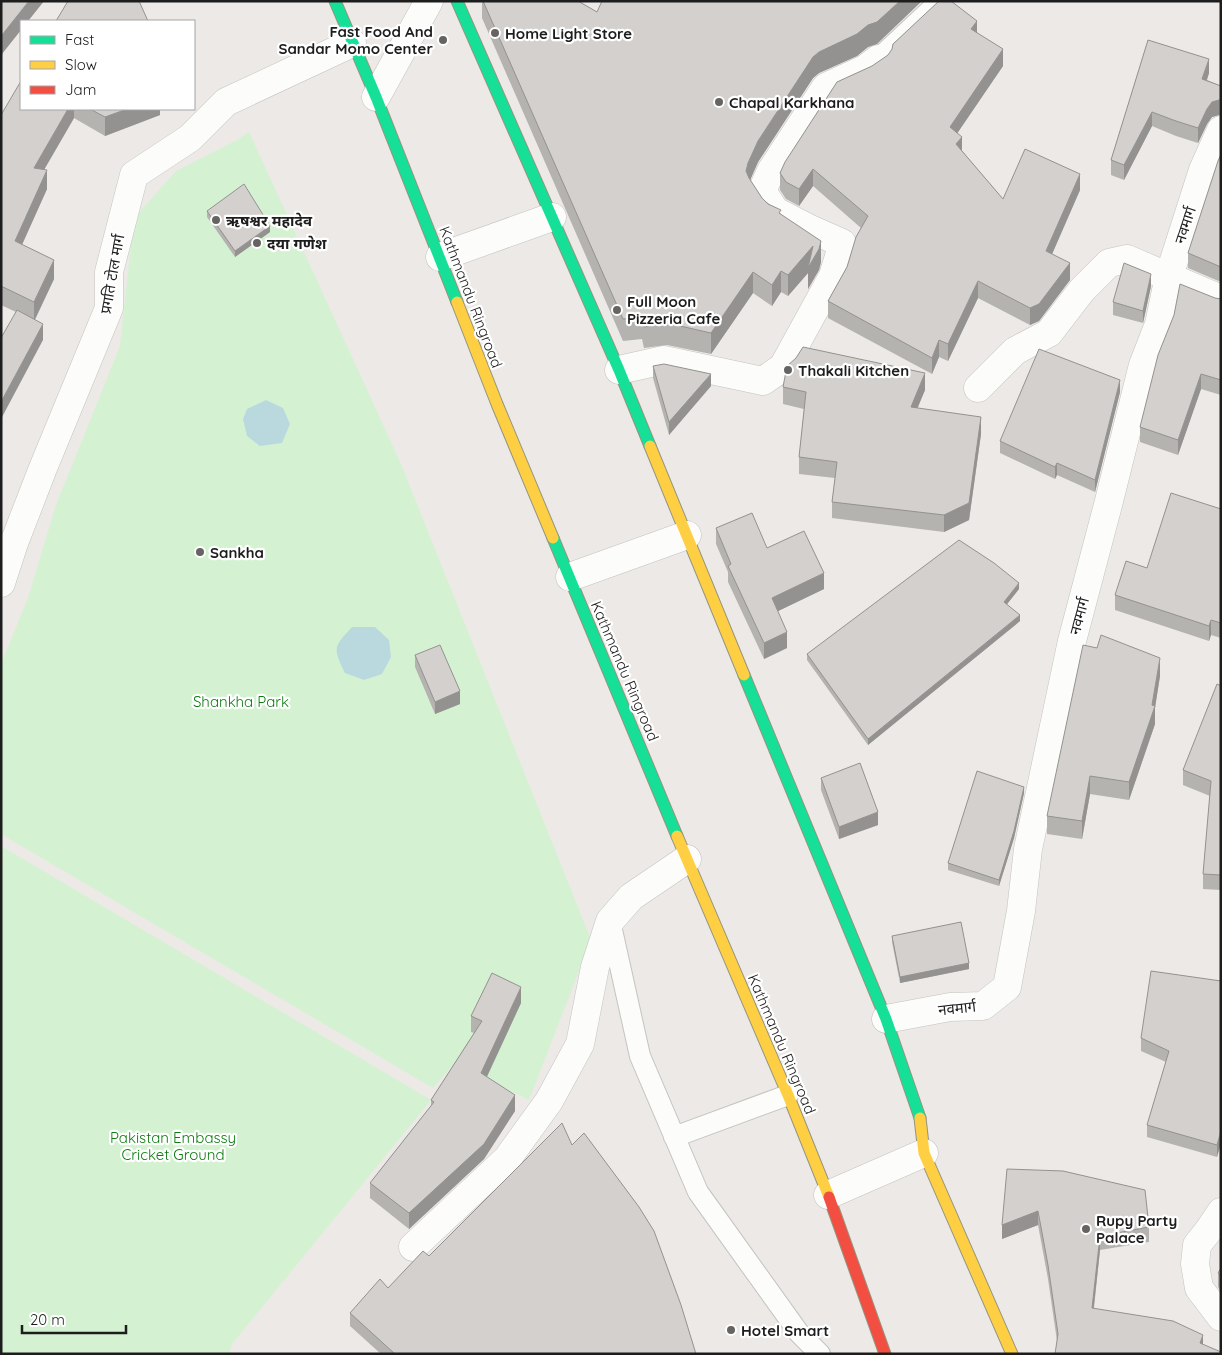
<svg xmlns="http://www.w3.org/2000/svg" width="1222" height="1355" font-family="Quicksand,'Noto Sans Devanagari',sans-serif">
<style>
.park{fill:#d4f2d2}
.water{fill:#bad9df}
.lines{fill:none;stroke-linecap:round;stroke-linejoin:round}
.lane-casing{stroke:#c4c3c2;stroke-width:22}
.street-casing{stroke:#c4c3c2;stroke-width:29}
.fast-casing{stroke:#95957e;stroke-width:13}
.slow-casing{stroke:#95957e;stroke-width:13}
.jam-casing{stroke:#95957e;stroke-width:13}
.lane{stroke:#fcfcfb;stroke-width:20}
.street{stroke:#fcfcfb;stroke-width:28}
.fast{stroke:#16e098;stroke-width:11}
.slow{stroke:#ffcf43;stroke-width:11}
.jam{stroke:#f24e42;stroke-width:11}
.wall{fill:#b5b3b0}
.shaded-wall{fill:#949290}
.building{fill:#d3d0cd;stroke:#949290}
.poi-dot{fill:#656463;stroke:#fff;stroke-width:2}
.labels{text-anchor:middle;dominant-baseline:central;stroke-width:4.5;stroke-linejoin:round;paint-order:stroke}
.poi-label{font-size:15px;font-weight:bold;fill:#1d1d1d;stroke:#fff;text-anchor:start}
.street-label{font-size:15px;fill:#1d1d1d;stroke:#fff}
.park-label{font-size:15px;fill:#0c7b10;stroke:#fff}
</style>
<rect width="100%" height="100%" fill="#ece9e6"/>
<!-- park -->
<path class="park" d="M249,132l152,332 190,476 -62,160 -74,-37 -22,25 -432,-254v-170l27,-66 28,-93 64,-159 14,-128 42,-47 61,-31z
M1,846l430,254 -199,244 -3,10h-228z"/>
<!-- water -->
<path class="water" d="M266,400l17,8 7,16 -8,19 -22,3 -13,-10 -4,-17 4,-10z
M352,627h23l14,13 2,17 -9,17 -18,6 -19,-7c-13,-26 -11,-26 7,-46z"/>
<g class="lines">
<defs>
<path id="lane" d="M878,59l62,-58
M610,921l30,135 58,136 101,141 21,21
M674,1137l114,-42"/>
<path id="street" d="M376,97l53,-96
M440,257l112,-40
M619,370l45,-10 99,21 20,-14 50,-91 8,-26 1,-7 -34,-15 -33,-17 -13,-20 9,-20 55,-84 39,-18 13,-10
M978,388l37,-37 34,-18 33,-43 27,-27 18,-4 94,40
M570,577l117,-42
M1,583l13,-40 29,-75 66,-160v-36l25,-97 56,-37 36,-36 126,-59
M886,1019l64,-12 33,-1 24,-19 14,-76 7,-62 44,-208 37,-140 34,-136 16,-41 10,-48 34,-106 18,-40
M828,1195l96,-42
M1221,1212l-12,18 -12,15 -2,19 4,24 22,29
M413,1247l94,-88 42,-58 31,-57 15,-77 15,-46 21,-24 56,-38"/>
<path id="fast" d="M335,1l41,96 81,205
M457,1l162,369 31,76
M553,538l124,298
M744,675l142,344 34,99"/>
<path id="slow" d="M457,302l40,102 56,134
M650,446l94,229
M677,836l111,259 41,102
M920,1118l4,35 88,201"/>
<path id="jam" d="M829,1197l56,157"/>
</defs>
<!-- lane casing -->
<use href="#lane" class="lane-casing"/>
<!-- street casing -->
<use href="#street" class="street-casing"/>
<!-- fast casing -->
<use href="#fast" class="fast-casing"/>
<!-- slow casing -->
<use href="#slow" class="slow-casing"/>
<!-- jam casing -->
<use href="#jam" class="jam-casing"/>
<!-- lane -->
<use href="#lane" class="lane"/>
<!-- street -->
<use href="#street" class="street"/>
<!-- fast -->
<use href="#fast" class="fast"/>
<!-- slow -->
<use href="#slow" class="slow"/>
<!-- jam -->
<use href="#jam" class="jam"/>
</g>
<!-- wall -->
<path class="wall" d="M2,1h42l-16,20h-7l-19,33 -1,-1v-50z
M482,1h96l19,11 280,32 -9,3 -11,9 -38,17 -6,5 -55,84 -8,18 12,18 19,16 40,48 -2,8 -11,19v-16l-20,23 -7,-4 -9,14 -19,-13 -42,61 -44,-9 -23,3 -2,-9 -19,2 -141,-323z
M977,32l26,34 -46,67 5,18 41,48 77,-9 -28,64 18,26 -31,41 -9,4 -52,-27 -30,63 -9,-4 -7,17 -104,-56v-17l19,-34 14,-39 -48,-42 -14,20 -13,-7 -6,-9v-17z
M1148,40l61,33 -2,7 14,6v29h-2l-7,2 -5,7 -9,19 -22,-7 -24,-10 -28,54 -13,-5v-15z
M21,109h139v6l-55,21 -31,-18 -30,52 3,19 -25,56 32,34 -19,41 8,20 -27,-28 -15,-7v-190z
M1221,154v128l-33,-14v-15z
M207,211l63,21 -35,25 -28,-40z
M1151,286l-8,37 -30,-8v-13z
M1215,298l6,1v96l-20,-6 -23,66 -38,-13v-15z
M653,366l58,20 -42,49 -16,-57z
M783,387l142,3 -8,18 64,26 -12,86 -25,12 -112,-14v-16l3,-24 -36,-4v-17l5,-48 -21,-5z
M1120,392l-25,100 -38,-17 -2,4 -55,-26v-12z
M1221,509v129l-10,-3 -2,6 -94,-31v-15l32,-27z
M716,528l51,20 57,41 -46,22 9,37 -23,11 -36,-77v-10l-12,-28z
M1019,589l-12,15 13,17 -152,124 -61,-85v-6z
M415,655l45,49 -25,10 -20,-47z
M1160,676l-5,30v18l-26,76 -39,-6 -8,45 -35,-5v-18z
M1221,686v204l-18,-1v-15l7,-78 -27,-11v-15z
M821,778l57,47 -39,14 -18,-49z
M1024,793l-10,45 -15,48 -51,-16v-7z
M892,936l77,33 -69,14 -8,-41z
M1221,981l-4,176 -70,-20v-12l19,-63 -25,-11v-13z
M521,1003l-34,74 28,34 -31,48 -75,70 -39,-31v-15l61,-77v-6l43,-67 -3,-1v-16z
M572,1145l124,209h-315l-31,-28v-13l38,-25z
M1007,1169l142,58v15l-49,8 -6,58 -37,33 -9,-62 -10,-54 -36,14z
M1221,1268v23l-3,-4v-14z"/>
<!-- shaded-wall -->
<path class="shaded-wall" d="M29,1h15l-16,20h-7v9l-19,24v-19z
M900,1h22l-45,43 -9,3 -11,9 -38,17 -6,5 -55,84 -10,23 -2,-14 2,-8 10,-22 55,-84 6,-5z
M977,21v17l-6,-9z
M1003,49v17l-53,78v-17z
M1209,59v14l-7,21v-15z
M1219,100v15l-7,2 -5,7 -9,19v-15l9,-19 5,-7z
M68,109h6v9l-40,69v-19z
M127,109h33v6l-55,21v-19z
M1152,112v14l-28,54v-15z
M962,137v17l-6,-10z
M813,169v17l-14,20v-17z
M47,170v19l-32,71v-19z
M1080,174v16l-34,78v-17z
M270,226v6l-35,25v-6z
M821,241v21l-2,8 -11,19v-16l-20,23v-21l25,-29z
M54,260v19l-20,42v-19z
M1070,263v17l-31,41 -9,4v-17z
M781,271v21l-9,14v-21z
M753,272v21l-42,61v-21z
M1151,274v12l-8,37v-12z
M978,281v17l-30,63v-17z
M43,324v16l-42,79v-17z
M939,340v17l-7,17v-16z
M925,373v17l-14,34v-17z
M711,374v12l-42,49v-13z
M1201,374v15l-23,66v-15z
M1120,380v12l-25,100v-12z
M981,417v17l-12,86 -25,12v-17z
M1057,463v12l-2,4v-12z
M824,573v16l-52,25v-16z
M1019,583v6l-15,19v-6z
M1020,615v6l-152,124v-6z
M1211,620v15l-2,6v-15z
M787,632v16l-23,11v-16z
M1160,658v18l-5,32v-2v18l-26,76v-18l23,-77z
M460,691v13l-25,10v-12z
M1090,776v18l-8,45v-18z
M1024,787v6l-10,45 -15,48v-6z
M878,812v13l-39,14v-12z
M969,963v6l-69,14v-6z
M521,987v16l-40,86v-16z
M515,1095v16l-31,48 -75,70v-16z
M1221,1131v13l-4,13v-12z
M1038,1211v14l-36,14v-14z
M1100,1236v14l-8,73v-15z
M1203,1335v14l-3,-6z"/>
<!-- building -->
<path class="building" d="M2,1h27l-27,34 -1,-1v-31z
M68,1h71l9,20h-92z
M483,1h95l19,11 5,-11h298l-23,21 -9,3 -11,9 -38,18 -6,5 -55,84 -10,22 -2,8 3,7 13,20 6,6 13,6 -2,3 42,28 -2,8 -11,19 5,-22 -25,29 -7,-4 -9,14 -19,-13 -42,61 -44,-10 -23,4 -2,-9 -19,1z
M939,1h12l26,20 -6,8 32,20 -53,78 12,10 -6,7 47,55 22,-50 55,25 -34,77 24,12 -31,41 -9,4 -52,-27 -30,63 -9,-4 -7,18 -104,-57 19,-34 9,-30 12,-21 -55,-47 -14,20 -13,-7 -6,-9 5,-11 52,-80 35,-16 16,-11 4,-6 1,-5z
M1148,40l61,19 -7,20 19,7v14h-2l-7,2 -5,7 -9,19 -22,-7 -24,-9 -28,53 -13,-5z
M21,81v28h47l-34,59 13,2 -32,71 39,19 -20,42 -33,-16v-171z
M90,109h37l-22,8z
M1221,154v113l-33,-14 30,-92z
M244,184l26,42 -35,25 -28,-40z
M1124,263l27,11 -8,37 -30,-9z
M1180,284l35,14 6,1v81l-20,-6 -23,66 -38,-13 18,-72 16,-40z
M17,310l26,14 -42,78v-64z
M803,347l122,26 -14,34 70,10 -12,86 -25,12 -112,-13 5,-40 -38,-5 7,-65 -23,-5 4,-21 9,-8z
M1039,349l81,31 -25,100 -38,-17 -2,4 -55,-26z
M664,364l47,10 -42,48 -16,-56z
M1171,493l50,16v114l-10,-3 -2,6 -94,-31 11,-34 21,7z
M752,513l15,35 37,-17 20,42 -52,25 15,34 -23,11 -36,-77 3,-2 -15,-36z
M959,540l35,23 25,20 -15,19 16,13 -152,124 -61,-85z
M1101,635l59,23 -8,47 3,1 -26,76 -39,-6 -8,45 -35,-5 36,-171 14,3z
M440,645l20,46 -25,11 -20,-47z
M1217,684l4,2v189l-18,-1 8,-93 -28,-11z
M860,763l18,49 -39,15 -18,-49z
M977,771l47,16 -10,44 -15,49 -51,-17z
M961,922l8,41 -69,14 -8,-41z
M1151,971l70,10v150l-4,14 -70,-20 22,-74 -28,-13z
M492,973l29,14 -40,86 34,22 -31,49 -75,69 -39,-30 64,-81 -3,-2 51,-79 -11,-5z
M562,1123l10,22 12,-12 55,74 15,24 27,74 15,49h-301l-45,-41 30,-34 8,9 35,-37 6,5z
M1007,1169l56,2 82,19 4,37 -49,9 -8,72 81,13 30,14 -3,8 21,9v2h-166l3,-20 -10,-69 -10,-54 -36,14z
M1221,1268v8l-3,-3z"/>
<!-- markers -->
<g class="poi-dot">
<circle cx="495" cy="33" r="5"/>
<circle cx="443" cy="40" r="5"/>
<circle cx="719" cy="102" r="5"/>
<circle cx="216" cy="220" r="5"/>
<circle cx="257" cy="243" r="5"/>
<circle cx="617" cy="310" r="5"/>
<circle cx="788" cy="370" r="5"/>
<circle cx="200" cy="552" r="5"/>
<circle cx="1086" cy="1229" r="5"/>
<circle cx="731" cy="1330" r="5"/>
</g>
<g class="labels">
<!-- poi labels -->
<g class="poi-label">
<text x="433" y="31" text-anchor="end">Fast Food And<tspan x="433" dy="17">Sandar Momo Center</tspan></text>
<text x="505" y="33">Home Light Store</text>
<text x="729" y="102">Chapal Karkhana</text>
<text x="226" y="220">ऋषश्वर महादेव</text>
<text x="267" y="243">दया गणेश</text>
<text x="627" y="301">Full Moon<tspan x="627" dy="17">Pizzeria Cafe</tspan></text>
<text x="798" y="370">Thakali Kitchen</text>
<text x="210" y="552">Sankha</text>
<text x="1096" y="1220">Rupy Party<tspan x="1096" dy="17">Palace</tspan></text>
<text x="741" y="1330">Hotel Smart</text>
</g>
<!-- street labels -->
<g class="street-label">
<text transform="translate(1185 225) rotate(-72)">नवमार्ग</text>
<text transform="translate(112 274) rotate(-80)">प्रगति टोल मार्ग</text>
<text transform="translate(471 297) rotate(69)">Kathmandu Ringroad</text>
<text transform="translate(1079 616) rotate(-75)">नवमार्ग</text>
<text transform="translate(625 671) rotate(67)">Kathmandu Ringroad</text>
<text transform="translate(957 1008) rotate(-6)">नवमार्ग</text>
<text transform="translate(782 1044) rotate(67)">Kathmandu Ringroad</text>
</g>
<!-- park labels -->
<g class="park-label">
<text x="241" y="701">Shankha Park</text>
<text x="173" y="1137">Pakistan Embassy<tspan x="173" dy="17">Cricket Ground</tspan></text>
</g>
</g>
<!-- border -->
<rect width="1222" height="1355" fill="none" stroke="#1d1d1d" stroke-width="5"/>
<!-- legend -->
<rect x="20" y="20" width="175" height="90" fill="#ffffff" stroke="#a5a5a5"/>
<rect x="30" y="36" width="25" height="8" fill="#16e098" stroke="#a5a5a5"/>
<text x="65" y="45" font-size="15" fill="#1d1d1d">Fast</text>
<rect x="30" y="61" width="25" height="8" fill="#ffcf43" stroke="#a5a5a5"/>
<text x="65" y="70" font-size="15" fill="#1d1d1d">Slow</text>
<rect x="30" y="86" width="25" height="8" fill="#f24e42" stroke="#a5a5a5"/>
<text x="65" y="95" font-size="15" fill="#1d1d1d">Jam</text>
<!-- scale -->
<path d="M22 1325v8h104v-8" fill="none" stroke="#1d1d1d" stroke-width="2.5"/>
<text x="30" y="1325" font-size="15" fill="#1d1d1d" stroke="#ffffff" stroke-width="4" paint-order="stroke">20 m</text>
</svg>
